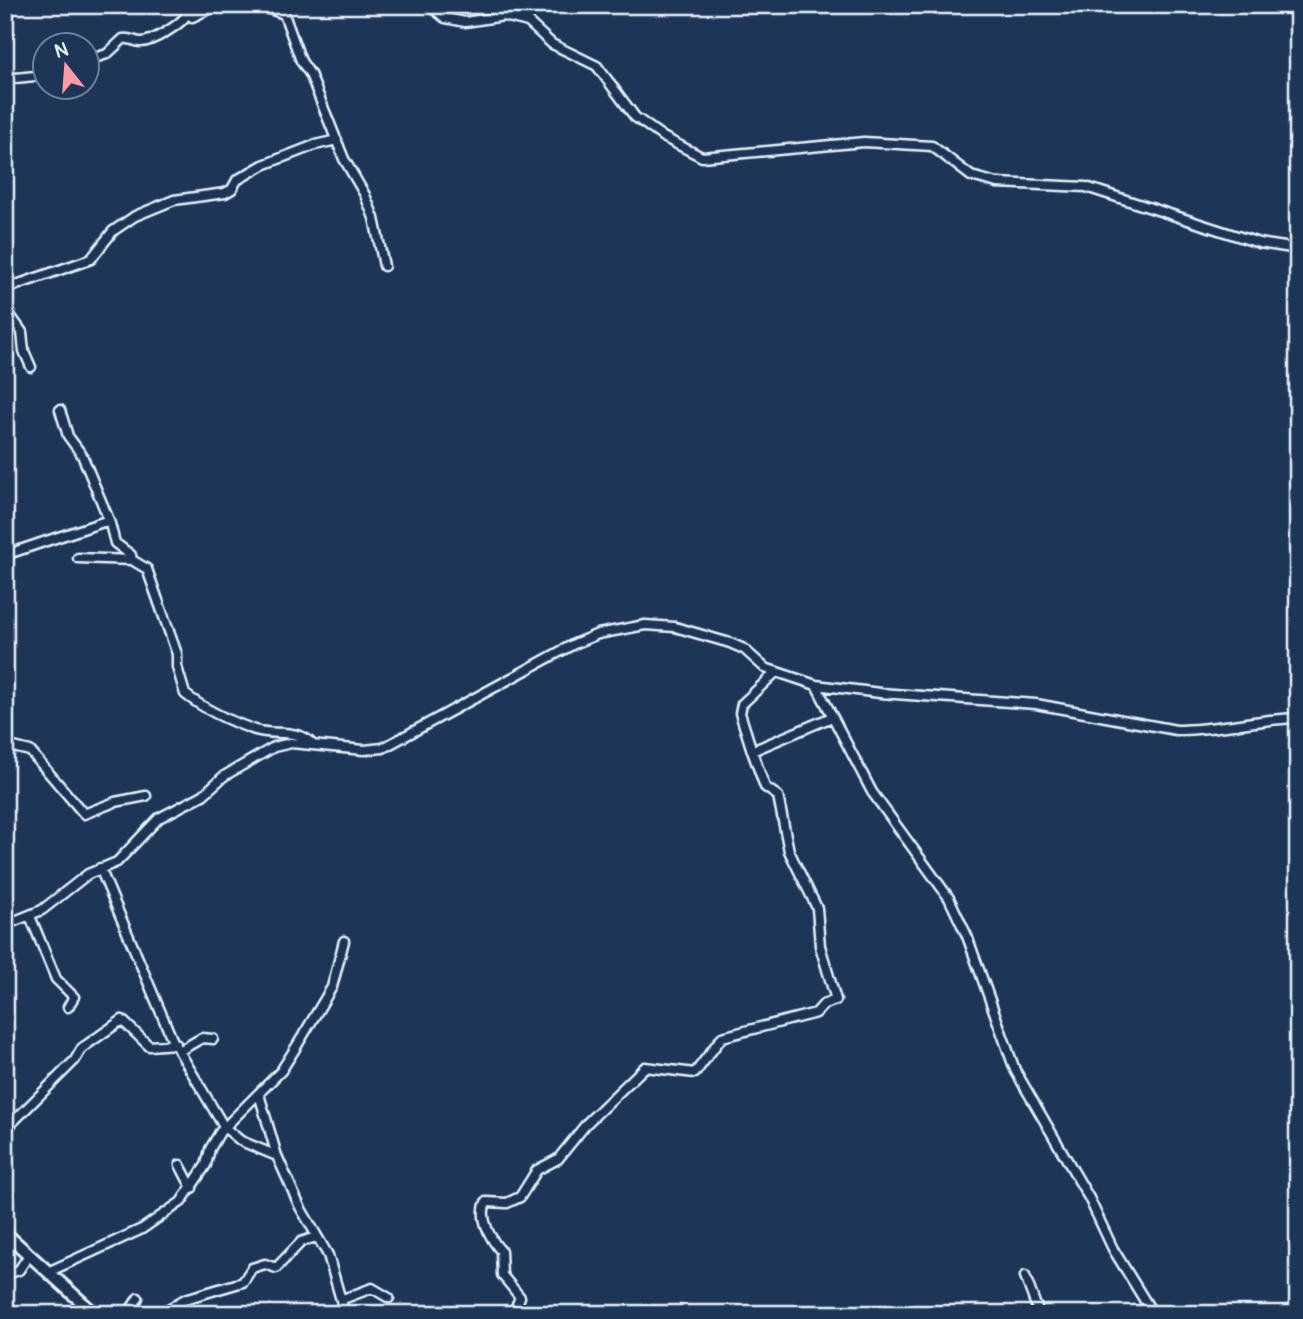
<svg xmlns="http://www.w3.org/2000/svg" width="1303" height="1319" font-family="Pangolin,sans-serif">
<style>
.lines{fill:none;stroke-linecap:round;stroke-linejoin:round}
.minor-casing{stroke:#e8f1f8;stroke-width:13}
.major-casing{stroke:#e8f1f8;stroke-width:16}
.minor{stroke:#1d3557;stroke-width:8}
.major{stroke:#1d3557;stroke-width:10}
</style>
<rect width="100%" height="100%" fill="#1d3557"/>
<filter id="ink" filterUnits="userSpaceOnUse"><feTurbulence type="fractalNoise" baseFrequency=".0143" numOctaves="2"/><feDisplacementMap in="SourceGraphic" scale="14" xChannelSelector="R" yChannelSelector="G"/><feConvolveMatrix kernelMatrix="1 2 1 2 8 2 1 2 1" color-interpolation-filters="sRGB"/></filter>
<g filter="url(#ink)">
<g class="lines">
<defs>
<path id="minor" d="M180,5l12,12 26,-12
M258,5l26,9 17,47 9,13 34,85 21,36 9,23 10,48
M429,5l16,13 20,4 39,-6 24,6 24,22 45,22 38,51 28,20 39,20 162,-15 68,4 39,30 26,7 89,4 173,56 39,6
M528,22l2,-17
M88,60l19,-6 16,-15c7,-1 10,2 17,3 11,1 42,-18 47,-28
M5,79l41,-4
M5,289l86,-30 22,-28 22,-15 39,-16 51,-7 7,-4 5,-9 26,-15 52,-20 22,-5
M5,308l17,24 2,19 7,16
M60,410l8,26 14,19 27,65
M5,555l104,-35 6,23 16,12 1,5 -54,-2
M132,560l15,9 30,85v13l8,27c19,15 47,28 70,36 19,6 43,-2 57,14
M816,685l56,107 77,106 18,38 48,134 74,128 24,51 40,65
M5,745l25,6 54,63 31,-12 31,-6
M752,751l-12,-38 2,-9 34,-32
M100,868l72,171 52,88 17,14 36,15 23,51 28,48 17,59
M30,916l26,63 18,18 -6,10
M5,925l37,-15 46,-36 29,-12 42,-44 44,-23 21,-19 50,-29 17,-4 73,7 19,-2 191,-104 24,-10 47,-9 30,2 55,16 14,6 21,19 51,17 64,8 156,11 140,26c41,0 81,-11 122,-12
M179,1051l23,-13 11,1
M259,1094l18,62
M5,1130l70,-70 7,-12 40,-28 27,26 27,-2
M180,1165l12,23
M48,1272l94,-43 39,-27 25,-37 4,-16 10,-17 61,-61 17,-27 34,-57 12,-46
M5,1275l14,-5 10,-15
M1025,1276l14,38
M343,1299l29,-11 17,10
M128,1314l10,-16
M160,1314l25,-15 58,-17 9,-14 13,-4 11,4 25,-26 15,-5
M513,1314l7,-17 -18,-22 -1,-24c-11,-12 -22,-34 -15,-49l21,1 13,-6 17,-27 21,-11 29,-36 58,-56 50,6 27,-36 94,-24 8,-9 12,-4 -16,-54 -3,-38 -28,-57 -11,-55 -13,-9 -13,-36 80,-34"/>
<path id="major" d="M5,1233l90,81"/>
</defs>
<!-- minor casing -->
<use href="#minor" class="minor-casing"/>
<!-- major casing -->
<use href="#major" class="major-casing"/>
<!-- minor -->
<use href="#minor" class="minor"/>
<!-- major -->
<use href="#major" class="major"/>
</g>
</g>
<!-- margin -->
<rect width="1303" height="1319" fill="none" stroke="#1d3557" stroke-width="28"/>
<rect x="14" y="14" width="1275" height="1291" fill="none" stroke="#e8f1f8" stroke-width="2.5" filter="url(#ink)"/>
<!-- north arrow -->
<g transform="translate(66 66) rotate(343)"><circle r="33" fill="#1d3557" stroke="#6e8097" stroke-width="2"/>
<path d="M0-5L12 26L0 18L-12 26Z" fill="#ff9aa2"/>
<text y="-10" font-size="19" font-weight="bold" text-anchor="middle" fill="#e8f1f8">N</text>
</g>
</svg>
